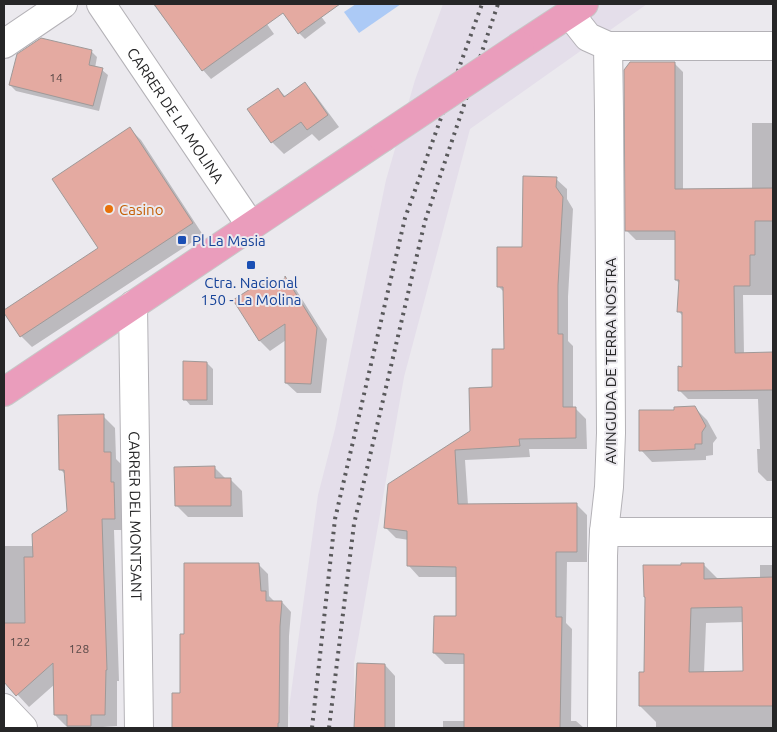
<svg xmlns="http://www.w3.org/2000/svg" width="777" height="732" font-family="Ubuntu,sans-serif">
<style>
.built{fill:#e4deea}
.water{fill:#accaf6}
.shadow{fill:#0003;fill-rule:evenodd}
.building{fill:#e4aaa1;stroke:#9f9998;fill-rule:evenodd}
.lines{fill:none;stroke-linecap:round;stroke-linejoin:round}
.minor-casing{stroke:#b4b2b7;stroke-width:30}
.major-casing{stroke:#c7c7c7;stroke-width:30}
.minor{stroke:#fff;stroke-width:28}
.major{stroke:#ea9dbc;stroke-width:28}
.rail{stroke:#59595b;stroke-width:4;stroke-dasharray:2.5 5;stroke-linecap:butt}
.major-bridge-casing{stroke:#c7c7c7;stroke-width:30;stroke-linecap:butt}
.major-bridge{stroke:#ea9dbc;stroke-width:28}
.food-dot{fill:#e8710a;stroke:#ebe9ee;stroke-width:2}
.transit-dot{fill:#1a4fb4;stroke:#ebe9ee;stroke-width:2}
.labels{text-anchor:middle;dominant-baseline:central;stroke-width:4;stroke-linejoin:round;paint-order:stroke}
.number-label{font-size:12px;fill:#564746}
.street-label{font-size:15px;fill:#262627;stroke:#ebe9ee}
.food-label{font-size:15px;fill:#c56008;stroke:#ebe9ee;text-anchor:start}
.transit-label{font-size:15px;fill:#164399;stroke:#ebe9ee;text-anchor:start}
</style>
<rect width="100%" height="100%" fill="#ebe9ee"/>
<!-- built -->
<path class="built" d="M443,4h204l-177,125 -66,248 -50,286v65h-64l-1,-20 29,-213 17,-66 51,-249 29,-100z"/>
<!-- water -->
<path class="water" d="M356,4h45l-42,29 -15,-21z"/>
<!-- shadow -->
<path class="shadow" d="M153,4h92l2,3 12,6 15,21 -63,45 -8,-9 -31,-43 -6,-6z
M287,4h25l14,19 -21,16 -6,-6 -19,-25z
M92,52l5,5 -2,11 7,2 6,5 -9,36 -83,-20 -6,-6z
M674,63l9,9v118h69v-67h21v172h-30l1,59h29v127h-6l-9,-9 -1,-23h3l-2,-50h-70l-9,-9 5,-22v-51l-5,-5 1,-28 -4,-4v-40h-40l-9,-9z
M305,84l11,12 23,31 -20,14 -7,-7 -28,20 -12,-12 -23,-33 29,-20 8,8z
M130,129l11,11 62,95 -171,112 -11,-11 -17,-25 96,-63z
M556,179l11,10v10l6,10 -5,88v44l5,5v62h2l11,11 1,30h-58l1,8 -65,3 3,45 108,-1 11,11v47h-20l-1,61 6,6 -1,92h5l8,7h-228l2,-63h27l10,11v52h48v-7h23l-1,-57h-20l-11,-11 23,-36v-40h-38l-10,-11v-26l-13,-2 -11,-11 86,-95 23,-44 12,-38 -1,-57 -7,-7 25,-38z
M286,279l9,9 32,51 -6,54h-24l-11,-10v-43l-16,11 -10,-10 -25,-41 39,-13z
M207,363l6,6v36h-23l-5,-6z
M695,408l12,12 10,18 -4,5v12l-7,1v4l-54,2 -11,-12 35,-39z
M103,416l12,12 1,31 7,7 3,64h-12l5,151h-2v45l-14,1v1h-32l-1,-1h-3l-12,-12v-31l-26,23 -25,-27v-134h30l34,-34 -2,-37 -6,-6z
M215,468l11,11h4l12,12 1,26h-55l-12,-12z
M703,564l16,16 41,-1v-14h13v163h-117v-6l-16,-16 5,-33 37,-107zM744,622v51h-40l2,-50z
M259,565l9,9 1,22 6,6h7l9,10 -2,24 -1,92h-115v-34h8l4,-59z"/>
<!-- building -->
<path class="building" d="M154,4h186l-42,30 -15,-21 -81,58z
M41,38l51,12 -3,15 14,3 -10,38 -84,-21 8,-31z
M630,62h45v127l98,-1v33h-18v34h-5v31h-16l1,67 38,-1v38l-95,1v-25l4,1v-55h-5l2,-32h-4v-49h-50l-1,-161z
M305,82l23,33 -21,15 -6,-8 -30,21 -24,-34 31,-21 6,9z
M130,127l63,96 -173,114 -16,-24v-3l94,-62 -46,-69z
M523,176l34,1 -1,10 7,10 -5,88v49h5v73h13v31l-57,1 1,7 -65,4 3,54 119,-1v49h-21v65h6l-2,111h-96v-74l-31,-1 1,-37h22v-49l-49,-1v-35l-23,-3 3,-34 1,-10 82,-53 -1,-43 23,-1v-38h12l-1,-62h-6v-40h25z
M285,276l32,52 -6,56 -26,-1v-59l-26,17 -26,-41 25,-16 16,1 11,-7z
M183,361l24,1v38h-24z
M695,406l11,20 -4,6v12h-7v5l-56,2v-41h35v-3z
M104,414v38h7v30h3l1,37h-13l5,151h-1l-1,45h-14v11h-24v-11h-13l-1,-52 -37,33 -12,-14v-59h21l-1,-66h9l-1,-23 35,-23 -3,-41h-5l-1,-55z
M215,466v12h16v28h-56l-1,-39z
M184,563h75l2,28h5v10h16l-2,25 -1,97h-1v5h-106v-35h8v-59h4z
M681,563h23v16l69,-2v129h-134v-34h5l1,-75h-1l-1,-32h38zM742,607l1,64 -54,1 2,-64z
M357,663l28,1v64h-31z"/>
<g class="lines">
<defs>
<g id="minor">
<path id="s1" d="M101,4l150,222"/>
<path d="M569,13l19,24 20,9 1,66 2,321 -2,54 -5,45 -1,24 -1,172"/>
<path d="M4,44l59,-40"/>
<path d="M608,46h165"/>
<path id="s2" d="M133,305l6,423"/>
<path d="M604,532h169"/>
<path d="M4,708l19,20"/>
</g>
<path id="major" d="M520,46l64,-42
M4,392l378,-254"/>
</defs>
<!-- minor casing -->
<use href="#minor" class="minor-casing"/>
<!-- major casing -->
<use href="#major" class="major-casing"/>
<!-- minor -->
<use href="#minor" class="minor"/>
<!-- major -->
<use href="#major" class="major"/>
<!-- rail -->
<path class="rail" d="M312,728l23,-209 70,-301 77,-214
M329,728l25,-204 71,-303 73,-217"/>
<defs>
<path id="major-bridge" d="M382,138l138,-92"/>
</defs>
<!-- major-bridge casing -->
<use href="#major-bridge" class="major-bridge-casing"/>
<!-- major-bridge -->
<use href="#major-bridge" class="major-bridge"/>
</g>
<!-- markers -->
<circle class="food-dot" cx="109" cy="209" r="5"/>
<g class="transit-dot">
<rect x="177" y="235" width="10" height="10" rx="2.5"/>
<rect x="246" y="260" width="10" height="10" rx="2.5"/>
</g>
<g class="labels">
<!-- number labels -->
<g class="number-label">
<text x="56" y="77">14</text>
<text x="20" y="641">122</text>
<text x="79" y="648">128</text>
</g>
<!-- street labels -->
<g class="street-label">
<text stroke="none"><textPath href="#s1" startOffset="134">CARRER DE LA MOLINA</textPath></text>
<text transform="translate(610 361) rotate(-90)">AVINGUDA DE TERRA NOSTRA</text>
<text stroke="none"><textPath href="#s2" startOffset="211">CARRER DEL MONTSANT</textPath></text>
</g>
<!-- food labels -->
<g class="food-label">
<text x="119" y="209">Casino</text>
</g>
<!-- transit labels -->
<g class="transit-label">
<text x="192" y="240">Pl La Masia</text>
<text x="251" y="282" text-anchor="middle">Ctra. Nacional<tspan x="251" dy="17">150 - La Molina</tspan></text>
</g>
</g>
<!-- border -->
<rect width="777" height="732" fill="none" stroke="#262627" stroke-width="10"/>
</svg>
